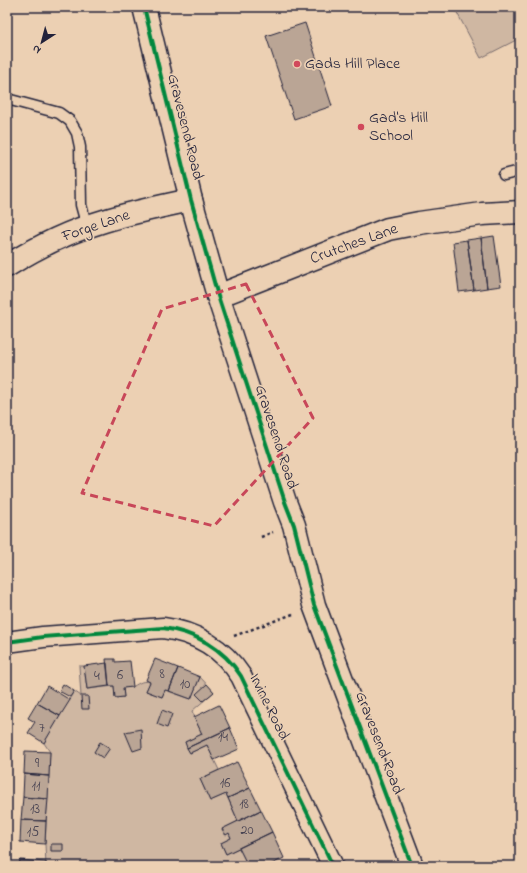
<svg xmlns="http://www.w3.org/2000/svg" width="527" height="873" font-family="'Indie Flower',sans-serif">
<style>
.green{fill:#cfb7a2;stroke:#786c6e}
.building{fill:#baa595;stroke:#22223b}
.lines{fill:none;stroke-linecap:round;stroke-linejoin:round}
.lane-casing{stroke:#22223b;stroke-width:13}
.street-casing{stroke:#22223b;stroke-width:23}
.secondary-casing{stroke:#22223b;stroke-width:25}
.primary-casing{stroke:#22223b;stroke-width:25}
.path{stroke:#22223b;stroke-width:2.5;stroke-dasharray:3 3;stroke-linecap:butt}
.lane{stroke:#ecd0b3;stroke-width:10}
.street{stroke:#ecd0b3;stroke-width:20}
.secondary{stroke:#ecd0b3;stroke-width:22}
.primary{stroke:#ecd0b3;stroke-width:22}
.cycleway-casing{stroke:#ecd0b3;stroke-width:6}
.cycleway{stroke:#00873e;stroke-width:4}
.marked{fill:none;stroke:#c84759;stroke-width:3;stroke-dasharray:8 5;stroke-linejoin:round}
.poi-dot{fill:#d1495b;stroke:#ecd0b3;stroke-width:1.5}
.labels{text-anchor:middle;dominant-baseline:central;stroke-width:3.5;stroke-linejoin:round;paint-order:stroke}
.number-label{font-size:14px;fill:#484352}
.poi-label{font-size:16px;fill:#22223b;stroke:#ecd0b3;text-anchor:start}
.street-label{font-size:16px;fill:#22223b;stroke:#ecd0b3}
</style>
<rect width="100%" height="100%" fill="#ecd0b3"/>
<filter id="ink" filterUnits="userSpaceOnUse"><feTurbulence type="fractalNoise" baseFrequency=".025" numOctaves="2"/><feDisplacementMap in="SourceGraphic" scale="8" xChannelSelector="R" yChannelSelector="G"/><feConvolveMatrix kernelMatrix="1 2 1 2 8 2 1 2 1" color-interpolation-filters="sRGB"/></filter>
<g filter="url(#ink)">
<!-- green -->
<path class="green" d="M454,7h66v31l-39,20z
M79,666h5l3,23 27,-3 1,12 9,-1 -1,-9c4,-1 8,-1 11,-2 5,-3 9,-6 16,-4l-4,9 16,6 3,-7 26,9 9,-22 14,15 -22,19 10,23 -17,8 5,11 17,-8 12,25 -19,9 10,22 16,-7 12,27 -16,8 3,6 4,-2 2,5 -10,5 5,11 13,-6 9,18h-202l-1,-22 5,-92 -6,-9 30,-52 7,5z"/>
<!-- building -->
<path class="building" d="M305,23l27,83 -38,13 -28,-83z
M494,236l7,50 -14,2 -6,-50z
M481,238l6,50 -13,2 -7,-50z
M467,240l7,50 -15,2 -6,-50z
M106,659h9v3l15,-1 3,26 -10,1 1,9 -9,1 -1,-12h-5z
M155,659l23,9 -9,23 -4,-1 -3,7 -16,-6 4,-9 -4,-2z
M107,663l2,23 -22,3 -3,-23z
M178,668l22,9 -9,22 -22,-8z
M63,684l11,7 -4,6 -11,-6z
M207,684l7,8 -11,9 -7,-7z
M47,686l23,14 -10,16 -23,-13z
M81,696h7l1,13h-7z
M37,703l23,13 -16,27 -16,-10 7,-11 -7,-4z
M219,705l11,23 -43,20 -2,-6 17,-8 -8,-17z
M162,710l10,4 -5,14 -10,-4z
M230,728l9,21 -25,11 -7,-15 -17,8 -3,-5z
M141,729l1,19 -9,3 -8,-19z
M100,742l10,6 -7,10 -9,-6z
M25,751l25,1 -1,24 -25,-2z
M237,762l13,26 -22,10 -2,-4 -16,7 -10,-22z
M24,774l25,2 -1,23 -25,-2z
M250,788l11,22 -23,11 -10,-23z
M23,797l25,2 -2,22 -25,-1z
M261,810l11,22 -46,22 -5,-11 10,-5 -2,-5 -3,2 -4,-6z
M21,820l25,1 -1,23 -25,-2z
M272,832l12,26 -16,8h-20l-9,-18z
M51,844h12v7h-12z
M20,860l26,2v4h-27z"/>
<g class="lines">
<defs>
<path id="lane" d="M7,99l52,14 11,8 7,12 3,14 1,58 6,22
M504,175l16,-4"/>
<path id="street" d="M7,642l36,-5 120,-9c32,4 60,20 78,48l92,190"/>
<path id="secondary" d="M7,266c30,-19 63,-35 97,-45 29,-9 58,-15 87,-21
M218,296l170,-67 31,-6 63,-9 38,-2"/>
<path id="primary" d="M144,7l47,193 27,96 67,206 9,23 20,80 98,261"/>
</defs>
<!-- lane casing -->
<use href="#lane" class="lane-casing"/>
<!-- street casing -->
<use href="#street" class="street-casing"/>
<!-- secondary casing -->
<use href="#secondary" class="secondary-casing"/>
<!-- primary casing -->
<use href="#primary" class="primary-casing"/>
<!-- path -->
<path class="path" d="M261,537l12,-5
M7,612l4,-2
M234,636l59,-22"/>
<!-- lane -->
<use href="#lane" class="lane"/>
<!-- street -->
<use href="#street" class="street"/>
<!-- secondary -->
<use href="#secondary" class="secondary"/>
<!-- primary -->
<use href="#primary" class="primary"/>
<defs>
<path id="cycleway" d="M144,7l47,193 27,96 67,206 9,23 20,80 98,261
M7,642l36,-5 120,-9c32,4 60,20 78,48l92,190"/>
</defs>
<!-- cycleway casing -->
<use href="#cycleway" class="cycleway-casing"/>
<!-- cycleway -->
<use href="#cycleway" class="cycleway"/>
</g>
</g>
<!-- marked area -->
<path class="marked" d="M246,284l67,134 -99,108 -132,-33 80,-184z"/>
<!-- markers -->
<g class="poi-dot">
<circle cx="297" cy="64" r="4"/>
<circle cx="361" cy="127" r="4"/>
</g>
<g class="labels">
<!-- number labels -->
<g class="number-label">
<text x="162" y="674">8</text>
<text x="120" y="675">6</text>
<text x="97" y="676">4</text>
<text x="185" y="684">10</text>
<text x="42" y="728">7</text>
<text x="223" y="737">14</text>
<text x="37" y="763">9</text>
<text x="225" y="783">16</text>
<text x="36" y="786">11</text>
<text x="244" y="804">18</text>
<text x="35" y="809">13</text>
<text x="247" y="830">20</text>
<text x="33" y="832">15</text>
</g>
<!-- poi labels -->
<g class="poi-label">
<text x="305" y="64">Gads Hill Place</text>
<text x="369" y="118">Gad's Hill<tspan x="369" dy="18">School</tspan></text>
</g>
<!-- street labels -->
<g class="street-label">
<text transform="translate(185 127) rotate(76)">Gravesend Road</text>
<text transform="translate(96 226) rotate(-19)">Forge Lane</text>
<text transform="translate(354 244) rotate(-20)">Crutches Lane</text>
<text transform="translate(276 437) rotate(72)">Gravesend Road</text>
<text transform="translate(269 707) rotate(64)">Irvine Road</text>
<text transform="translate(379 743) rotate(69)">Gravesend Road</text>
</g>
</g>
<!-- margin -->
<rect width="527" height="873" fill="none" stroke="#ecd0b3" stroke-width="24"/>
<rect x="12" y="12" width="503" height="849" fill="none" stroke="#22223b" stroke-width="1.5" filter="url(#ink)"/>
<!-- north arrow -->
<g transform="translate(42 42) rotate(216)" stroke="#ecd0b3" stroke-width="3" paint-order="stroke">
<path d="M0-3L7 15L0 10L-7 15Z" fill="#22223b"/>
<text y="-6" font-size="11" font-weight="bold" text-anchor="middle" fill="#22223b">N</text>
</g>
</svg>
